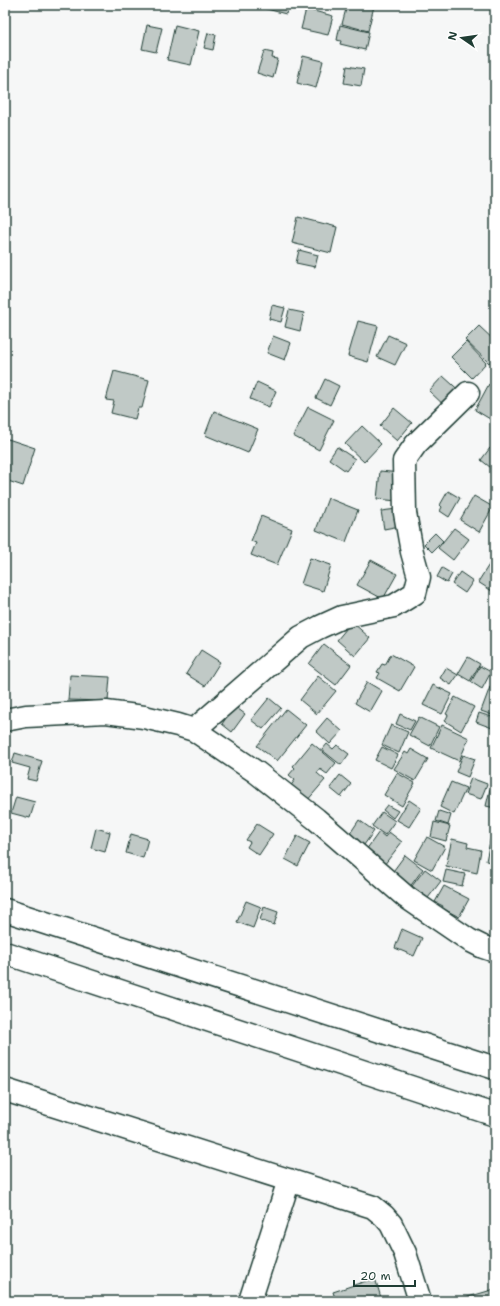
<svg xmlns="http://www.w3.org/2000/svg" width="500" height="1306" font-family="'Shantell Sans',sans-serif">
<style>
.building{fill:#c0c9c6;stroke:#1f3d34}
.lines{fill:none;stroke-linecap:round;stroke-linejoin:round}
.street-casing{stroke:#1f3d34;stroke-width:25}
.secondary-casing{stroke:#1f3d34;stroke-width:25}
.street{stroke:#fff;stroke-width:22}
.secondary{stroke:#fff;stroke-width:22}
</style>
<rect width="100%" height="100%" fill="#f6f7f7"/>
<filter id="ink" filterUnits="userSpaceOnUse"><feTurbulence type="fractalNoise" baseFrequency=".025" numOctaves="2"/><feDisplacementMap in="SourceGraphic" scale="8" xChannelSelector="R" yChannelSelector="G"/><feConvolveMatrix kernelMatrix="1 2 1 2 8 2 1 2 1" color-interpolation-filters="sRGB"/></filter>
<g filter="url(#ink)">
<!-- building -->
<path class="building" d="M259,5h30l-3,9 -27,-7z
M347,5h21l6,1 -6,25 -26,-7z
M306,9l27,7 -5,19 -27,-6z
M147,25l15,3 -6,24 -14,-3z
M175,25l24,6 -8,34 -24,-5z
M340,25l29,7 -4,18 -25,-6 1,-3 -4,-1z
M208,33l8,2 -3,15 -9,-2z
M264,51l9,2 -1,5 6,1 -5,19 -16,-5z
M303,56l20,5 -7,27 -19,-5z
M347,66l17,3 -3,17 -17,-3z
M298,217l39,10 -6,26 -39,-10z
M299,250l19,5 -3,12 -19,-4z
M272,305l13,3 -4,14 -12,-3z
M289,310l15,3 -4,18 -15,-4z
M358,321l20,5 -10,36 -20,-6z
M479,326l16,15v15l-6,7 -24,-23z
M388,335l18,8 -11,22 -18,-8z
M273,336l18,7 -6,17 -18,-7z
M466,342l20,21 -14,15 -21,-21z
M114,371l35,9 -7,28h-4l-3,11 -24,-6 3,-12 -8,-1z
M443,376l20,18 -15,15 -19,-18z
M325,379l14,7 -9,19 -14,-7z
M257,382l19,9 -7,16 -19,-8z
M489,384l6,3v35l-20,-12z
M308,407l26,13 -15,30 -26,-14z
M394,408l18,15 -15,18 -17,-15z
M214,411l44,18 -10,24 -43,-18z
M362,426l19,18 -17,18 -19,-18z
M5,438l30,10 -12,38 -18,-6z
M337,447l18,12 -9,12 -17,-12z
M490,448l5,4v19l-14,-11z
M380,471l20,2 -3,28 -20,-2z
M448,491l12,7 -11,19 -9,-6 2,-4 -2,-2z
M474,496l19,11 -14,25 -19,-12z
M328,498l30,12 -12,32 -30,-12z
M397,509l3,17 -16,3 -3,-18z
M261,516l31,13 -15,36 -26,-10 5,-12 -5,-2z
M454,528l15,11 -16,21 -15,-12z
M435,533l8,8 -11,11 -8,-8z
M310,558l21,7 -8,26 -22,-7z
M371,560l26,14 -14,25 -26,-14z
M492,560l3,2v31l-17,-11z
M442,568l10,6 -5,9 -10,-6z
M460,572l13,9 -8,12 -13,-9z
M352,622l18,16 -15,18 -18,-16z
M324,644l27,21 -15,20 -27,-21z
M201,650l19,12 -15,24 -19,-12z
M391,654l23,13 -14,24 -23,-13 3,-5 -3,-1 5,-8 3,1z
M468,657l12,7 -10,17 -12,-7z
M480,666l11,6 -9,17 -11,-7z
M446,668l12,7 -7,10 -11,-7z
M70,675l40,2 -2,24 -40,-1z
M318,676l18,15 -19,23 -17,-14z
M367,682l15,9 -12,21 -15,-9z
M433,685l19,9 -10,20 -19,-9z
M490,687l5,2v27l-14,-5z
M455,697l19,10 -13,24 -16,-10 3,-6 -2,-1z
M269,698l12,10 -18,21 -12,-9z
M234,706l11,8 -13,18 -10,-8z
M286,709l20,16 -29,36 -20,-15z
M479,713l16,5v11l-19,-7z
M400,714l15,7 -5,9 -14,-6z
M419,717l20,10 -9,19 -21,-11z
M327,718l15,13 -12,13 -14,-13z
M391,725l17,7 -9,21 -17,-8z
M442,725l27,13 -10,23 -28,-13z
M312,743l24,20 -9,11 -7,-5 -3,4 8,7 -19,22 -17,-14 6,-8 -6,-5 6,-7 -2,-2z
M327,744l6,5 4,-4 12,9 -8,11 -19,-15z
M382,747l16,8 -7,13 -16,-8z
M411,749l17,10 -13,22 -21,-12 11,-17 3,2z
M15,753l27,8 -6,20 -9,-2 3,-11 -18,-5z
M463,755l12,4 -7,18 -12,-5z
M397,773l18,10 -13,23 -18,-11z
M340,775l11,9 -10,13 -11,-9z
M471,778l16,6 -6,15 -16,-5z
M451,782l15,6 -12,26 -14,-7z
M490,789l5,1v18l-9,-2z
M16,797l19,5 -5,16 -19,-5z
M409,800l12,8 -12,19 -12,-7z
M387,805l11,6 -5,7 -10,-8z
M439,811l12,4 -3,10 -12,-4z
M382,812l13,9 -10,14 -13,-9z
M359,820l15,11 -10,14 -15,-10z
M434,822l16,4 -4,15 -15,-4z
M257,824l16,10 -14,21 -12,-8 3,-5 -4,-2z
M493,826h2v37l-9,-2z
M96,828l14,4 -5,20 -14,-4z
M379,832l6,5 4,-5 13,10 -18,23 -18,-15z
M131,834l17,5 -5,19 -17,-5z
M297,836l13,7 -12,23 -13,-7z
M427,837l18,10 -13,23 -18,-10z
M452,839l16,4 -1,4 14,3 -4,23 -31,-7z
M405,855l18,14 -14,19 -18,-14z
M425,869l16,12 -13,17 -16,-12z
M446,870l19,4 -3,12 -19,-4z
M444,886l25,13 -10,18 -17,-9 1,-2 -8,-4z
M246,901l15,6 -8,21 -16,-6z
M264,907l14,5 -4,13 -14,-5z
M402,929l20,9 -8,18 -19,-8z
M375,1278l7,23h-46l-3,-9z
M495,1289v12h-37v-1z"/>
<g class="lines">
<defs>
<path id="street" d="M5,720l21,-4 80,-4 38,5 34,8 16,5 62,42 60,47 90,78 63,43 14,7 12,4
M194,730l107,-93 19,-10 22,-10 52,-11 21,-13 4,-16 -7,-25 -7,-39 -1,-52 12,-17 52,-51
M5,1090l368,117 11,9 7,8 14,29 15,48
M250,1301l39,-121"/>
<path id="secondary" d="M5,910l490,158
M5,953l490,162"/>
</defs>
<!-- street casing -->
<use href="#street" class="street-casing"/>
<!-- secondary casing -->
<use href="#secondary" class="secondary-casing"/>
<!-- street -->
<use href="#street" class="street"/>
<!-- secondary -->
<use href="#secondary" class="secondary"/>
</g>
</g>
<!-- margin -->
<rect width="500" height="1306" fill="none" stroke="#fff" stroke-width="20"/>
<rect x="10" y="10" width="480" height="1286" fill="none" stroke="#1f3d34" stroke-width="1.5" filter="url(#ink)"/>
<!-- north arrow -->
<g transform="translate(462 38) rotate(283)" stroke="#ffffff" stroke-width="3" paint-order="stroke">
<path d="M0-3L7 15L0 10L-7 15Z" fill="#1f3d34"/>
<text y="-6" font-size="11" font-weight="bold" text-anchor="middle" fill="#1f3d34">N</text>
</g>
<!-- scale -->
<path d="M354 1280v6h61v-6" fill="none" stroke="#1f3d34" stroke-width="2"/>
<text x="360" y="1280" font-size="12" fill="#1f3d34" stroke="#ffffff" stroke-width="3" paint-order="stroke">20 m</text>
</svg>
